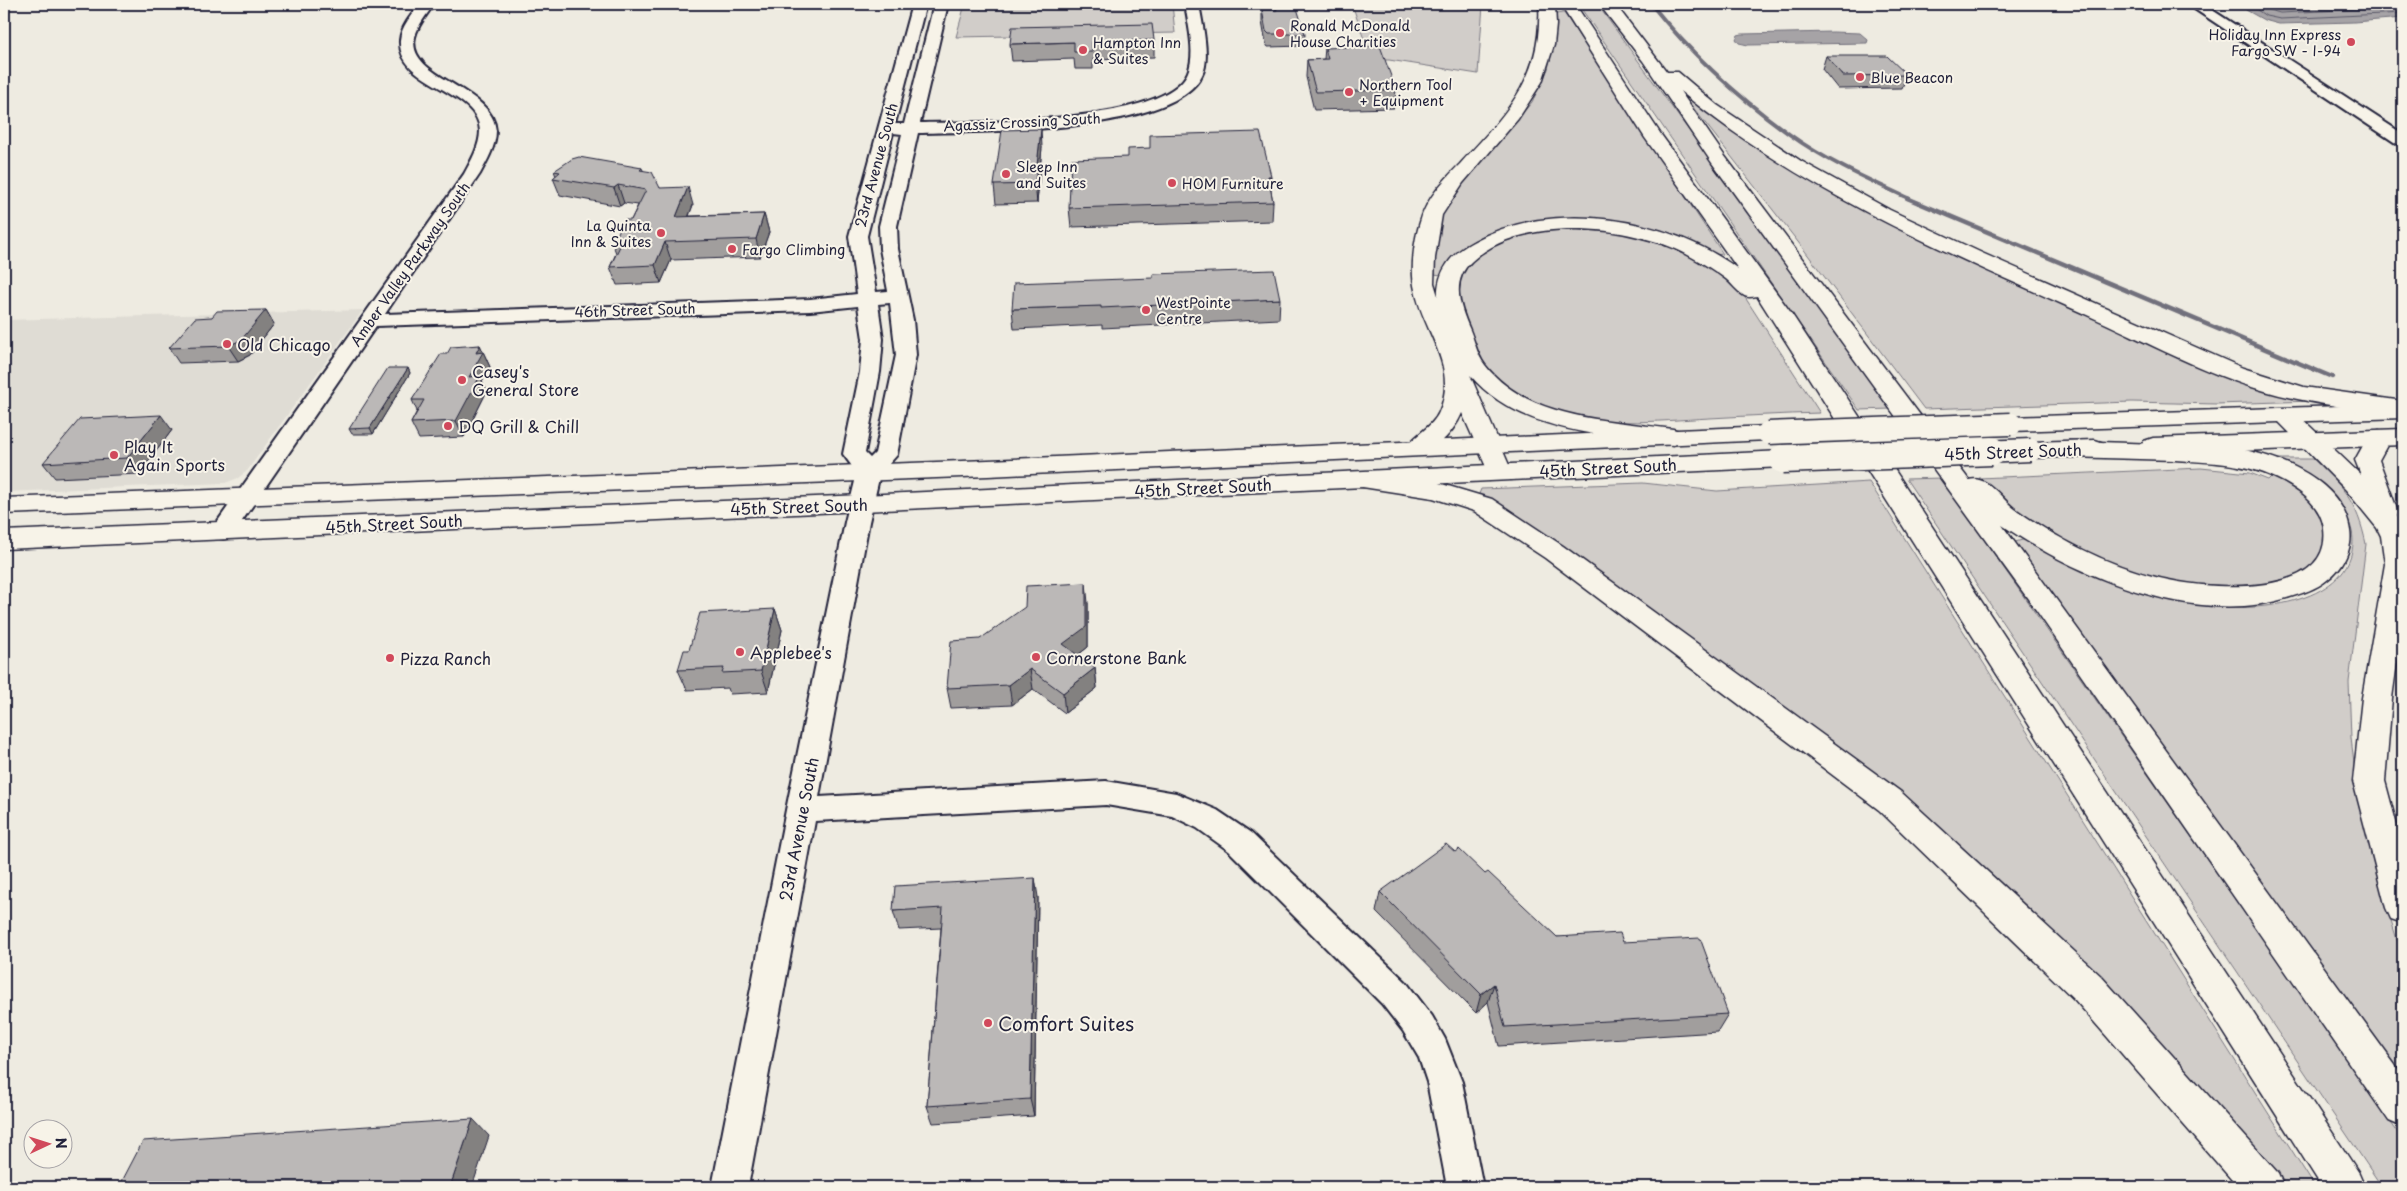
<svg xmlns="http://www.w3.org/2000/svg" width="2407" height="1191" font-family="'Playpen Sans',sans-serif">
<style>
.built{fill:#dfdcd4}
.green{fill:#d1cdc9;stroke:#7a7882}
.water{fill:#a6a3a6;stroke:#716f7b}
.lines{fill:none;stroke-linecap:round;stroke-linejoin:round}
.shore{stroke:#575666;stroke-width:1}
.stream-far1{stroke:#716f7b;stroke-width:4}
.stream{stroke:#716f7b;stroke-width:4.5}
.minor-casing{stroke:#22223b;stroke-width:4}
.major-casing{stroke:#22223b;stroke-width:3}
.highway-casing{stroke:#22223b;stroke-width:3}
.minor{fill:#f7f3e8;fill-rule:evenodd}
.major{fill:#f7f3e8;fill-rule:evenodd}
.highway{fill:#f7f3e8;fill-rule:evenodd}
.major-bridge-far1-casing{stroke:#22223b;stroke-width:25;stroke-linecap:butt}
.major-bridge-casing{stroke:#22223b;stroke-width:31;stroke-linecap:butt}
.major-bridge-far1{stroke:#f7f3e8;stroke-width:22}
.major-bridge{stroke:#f7f3e8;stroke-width:28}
.wall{fill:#a19e9d;stroke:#22223b}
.shaded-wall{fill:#838180;stroke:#22223b}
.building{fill:#bbb8b7;stroke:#22223b}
.poi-dot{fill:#d1495b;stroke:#f7f3e8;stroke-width:2}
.labels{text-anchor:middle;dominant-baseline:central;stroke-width:4;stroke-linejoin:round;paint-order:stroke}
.far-poi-label{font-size:14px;fill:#22223b;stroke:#f7f3e8;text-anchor:start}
.far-street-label{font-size:14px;fill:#22223b;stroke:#f7f3e8}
.poi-label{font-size:16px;fill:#22223b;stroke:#f7f3e8;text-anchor:start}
.street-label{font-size:16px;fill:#22223b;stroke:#f7f3e8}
.near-poi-label{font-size:19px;fill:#22223b;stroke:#f7f3e8;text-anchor:start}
</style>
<rect width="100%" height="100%" fill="#eeebe1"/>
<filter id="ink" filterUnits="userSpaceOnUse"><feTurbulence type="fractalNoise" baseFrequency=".02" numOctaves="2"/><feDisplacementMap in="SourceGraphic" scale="10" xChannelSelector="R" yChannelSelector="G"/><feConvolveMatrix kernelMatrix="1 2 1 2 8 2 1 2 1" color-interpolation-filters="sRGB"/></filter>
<g filter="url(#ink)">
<!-- built -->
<path class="built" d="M363,310l-116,161 -9,7 -13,5 -221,9v-172z"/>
<!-- green -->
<path class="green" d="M965,4h207l3,29 -219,4z
M1352,4h131l-5,70 -89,-14h-18z
M1578,4h19l294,405 -32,1z
M1564,13l159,241 -7,1c-24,-13 -48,-24 -75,-29 -16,-3 -33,-2 -50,-2 -54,-3 -120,-5 -148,51l-10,-1 7,-58 26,-41 27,-27 39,-46 16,-33 8,-39 -1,-16z
M1696,100l99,71 518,230 -97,3 -84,-2 -208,7 -119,-158 -117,-150z
M1576,228l48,5 60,17 51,32 85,131c-37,1 -73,3 -110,5 -54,3 -113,10 -165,-8 -11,-4 -38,-18 -46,-26 -23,-21 -55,-93 -31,-120 25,-29 72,-35 108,-36z
M2276,459h37c30,28 44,42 53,85l-17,138 2,56 8,66 17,68 27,87v118l-388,-535 11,-3c39,15 78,29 118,43 18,7 37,17 57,21 44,11 139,4 151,-52 9,-46 -44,-66 -76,-87z
M2201,468l49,5 18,7 4,-4 35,21 15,18 6,27 -10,17 -15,14 -17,7 -26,7 -23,2 -79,-8 -89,-33 -65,-44 -25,-26z
M1941,478l462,662v47h-21l-476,-708z
M1869,482l446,705h-31l-214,-233 -533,-425 -37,-25 -21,-10 2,-5 162,-6 74,8z"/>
<!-- water -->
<path class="water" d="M2336,4h67v14l-49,4 -75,2 -15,-4 -18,-10 -1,-3z
M1833,32l27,1 8,7 -1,3 -119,2 -9,-2 -3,-4 2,-4 4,-1z"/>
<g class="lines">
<!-- shore -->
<path class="shore" d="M2253,4l1,4 12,8 14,3 123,-6
M2260,4l9,6 11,3 123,-6
M2273,4h77"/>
<!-- stream-far1 -->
<path class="stream-far1" d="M1651,4c40,50 87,93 138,130 37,27 80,46 121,65"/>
<!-- stream -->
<path class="stream" d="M1907,198l425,179"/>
<defs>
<path id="minor" d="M420,4h14c-7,11 -16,20 -19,33 -10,41 79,50 81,94 0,15 -9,30 -16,43l-95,140 425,-15 47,-5 -8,-58 63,-232h14l-31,120h9l30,-120h14l-28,119c52,-1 246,2 268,-51 8,-19 0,-48 -3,-68h14c3,18 12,55 3,71 -30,60 -224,56 -284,58l-21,93 1,23 15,71 3,35 -19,100 -17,19 -11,48 -50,275 287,-16 70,12 41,17 34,23 155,149 26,34 13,23 17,43 21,105h-36l-20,-105 -8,-24 -16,-27 -21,-27 -153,-153 -32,-23 -25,-12 -66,-11 -291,16 -67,366h-36l74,-377 59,-288 12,-49 -14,-19 17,-82 3,-33 -5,-33 -48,5 -434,15 -145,211 -8,2 -8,-2 -4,-6 4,-6 249,-351c7,-13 16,-28 16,-43 -1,-42 -83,-45 -80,-91 1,-13 12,-26 20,-36zM893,133l9,1 -23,92 1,23 8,42 -12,1 -9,-56zM890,303l6,52 -21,98 -5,5 -5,-5 15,-81 3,-33 -5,-35z
M2187,4h16l200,130v12l-6,-2z"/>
<path id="major" d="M2403,404v14l-392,13 -8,-2 -4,-5 4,-5 8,-2z
M1768,426l9,2 3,5 -3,5 -9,2 -780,36 -984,38v-16l984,-38z
M2403,429v16l-250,9 -9,-3 -3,-5 3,-5 9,-3z
M2095,440l9,3 3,5 -3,5 -9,3 -64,2 -9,-3 -3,-5 3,-5 9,-3z
M1783,451l9,2 3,6 -3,6 -9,2 -920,44 -859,38v-18l859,-36z"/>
<path id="highway" d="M1539,4h16l1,21 -2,20 -12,37 -24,37 -55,64 -21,32 -7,43 -1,25 4,13c-1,-25 14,-43 35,-54 77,-44 196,-25 265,27l-93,-131 -85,-134h15l87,132 127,174 570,863 6,14h-43l-565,-891c-5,1 -10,2 -14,-1 -6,-4 -11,-11 -17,-16 -12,-9 -25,-17 -38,-24 -56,-30 -166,-41 -216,6 -22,20 -12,46 -2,69 5,12 7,25 15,35 43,55 125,55 188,64l9,3 3,5 -3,5 -9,3c-70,-11 -154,-12 -203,-70l42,97 -3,6 -9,2 -9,-2 -29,-65c-8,19 -31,46 -53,40l-3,-5c9,-14 26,-20 33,-36 20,-45 -15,-79 -24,-122 -5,-20 -1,-51 6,-71 6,-21 24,-40 39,-55 47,-51 83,-86 79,-160z
M1599,4h16l52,68h11l39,33 84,56 89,49 92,43 261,115 61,19 99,14v14c-47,-6 -93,-11 -138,-24 -62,-18 -120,-50 -178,-76 -142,-63 -286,-124 -407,-224l44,64 245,325c19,-5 32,19 46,29 48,34 105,63 164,73 41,7 153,14 145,-53 -3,-23 -21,-36 -40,-47 -37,-20 -69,-19 -109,-22 -36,-1 -71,-2 -106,-3l-9,-3 -3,-5 3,-5 9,-3 148,5c49,4 125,29 133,85 3,19 -8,38 -23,49 -11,9 -24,13 -37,17 -93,31 -212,-20 -288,-72l401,551v51l-14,-6 -353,-511 -324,-447 -69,-102z
M2286,409l8,2 67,64 -6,-15 15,-27 9,-3 9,3 3,5 -12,22 19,52 -2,4 7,12v92l-11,78 -7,83 18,67v75l-12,-4 -5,-11 -33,-127 9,-83 23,-134 -4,-28 -4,-8 -31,-38 -68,-69 -4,-5 4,-5z
M1365,472l70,10 57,17 71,47 338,246 200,184 177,197 6,14h-46l-163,-187 -196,-190 -334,-252 -71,-47 -41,-13 -77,-12 -4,-6 4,-6z"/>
</defs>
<!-- minor casing -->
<use href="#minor" class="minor-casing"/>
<!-- major casing -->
<use href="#major" class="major-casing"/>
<!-- highway casing -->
<use href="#highway" class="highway-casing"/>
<!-- minor -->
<use href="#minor" class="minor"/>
<!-- major -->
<use href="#major" class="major"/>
<!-- highway -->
<use href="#highway" class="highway"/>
<defs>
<path id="major-bridge-far1" d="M1768,433l243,-9
M1957,453l74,-3"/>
<path id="major-bridge" d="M1783,459l209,-8"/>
</defs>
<!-- major-bridge-far1 casing -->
<use href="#major-bridge-far1" class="major-bridge-far1-casing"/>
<!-- major-bridge casing -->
<use href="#major-bridge" class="major-bridge-casing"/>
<!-- major-bridge-far1 -->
<use href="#major-bridge-far1" class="major-bridge-far1"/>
<!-- major-bridge -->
<use href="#major-bridge" class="major-bridge"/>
</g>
<!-- wall -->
<path class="wall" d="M1276,5l29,29 -1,12 -36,1 -2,-3 -4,-22v-12h14z
M1154,40v17l-61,2v10h-18l-1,-10 -62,2 -2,-17z
M1325,48l71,42 -2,18 -80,2 -8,-33 1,-17 17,-1z
M1826,56l81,19 -5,13 -64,1 -16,-20z
M1042,147l-5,56 -41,1 -2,-19z
M642,168l1,2 17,18 33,17 -4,11 75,-2 5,18 -9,25 -89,3 -10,23 -44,2 -7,-18 6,-14 -3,-8 18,-25 7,-15 -14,-2 -4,3 -60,-11 -7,-17 3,-2 -2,-5z
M1271,176v15l2,11 -1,19 -201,6 -2,-19z
M1280,299l-1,20 -177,9v-3l-88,4 -2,-20z
M266,310l8,14 -24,31 -12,6 -59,2 -10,-15 43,-31z
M480,345l10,22 -8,14 5,10 -23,46 -45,2 -8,-16 6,-12 -5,-11 35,-46z
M408,368l2,5 -37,61h-21l-3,-5z
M172,430l-33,44 -84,4 -12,-15z
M1088,603v44l-10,8 17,13 2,20 -32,25 -32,-24 -21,16 -61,3 -4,-20 33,-49z
M775,609l7,21 -14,62 -38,2 -2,-6 -41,2 -9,-20 11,-20z
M1485,874l72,63 66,5 105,72 -11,18 -218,14 -11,-44 -12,11 -100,-101 4,-20z
M1038,897l-4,219 -101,7 -6,-17 14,-178 -42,2 -6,-19z"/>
<!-- shaded-wall -->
<path class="shaded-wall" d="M1041,129l1,18 -5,56 -2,-19z
M618,185l6,18 -4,3 -6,-18z
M688,187l5,18 -12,30 -5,-18z
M764,214l5,18 -9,25 -4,-18z
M665,242l6,18 -10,23 -6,-18z
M266,310l8,14 -24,31 -12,6 -10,-15z
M480,345l10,22 -8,14 5,10 -23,46 -8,-16 20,-68z
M408,368l2,5 -37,61 -3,-6z
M161,415l11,15 -33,44 -12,-16z
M1086,583l2,20v44l-23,18 -2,-21z
M775,609l7,21 -14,62 -7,-21z
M1095,668l2,20 -32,25 -2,-20z
M1030,669l3,20 -21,16 -3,-20z
M1035,878l3,19 -4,219 -4,-17z
M1494,984l-6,18 -12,11 5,-19z
M473,1119l16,17 -17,51h-22z"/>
<!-- building -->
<path class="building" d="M1276,5h20l9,29h-36l-3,-3 -4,-21h15z
M1152,24l2,16 -62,2v10h-18v-10l-64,2 2,-17z
M1380,46l16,44 -80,2 -9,-32 21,-1 -3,-11z
M1826,56h61l20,19 -64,1z
M1041,129l-6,55 -41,1 8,-55z
M1260,132l11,44h-3l5,26 -204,6 2,-49 57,-2v-8l22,-1v-13z
M579,157l63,11 -2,2 12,2 8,16 28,-1 -12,30 88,-3 -8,25 -91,3 -10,23 -45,2 11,-23 -8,1 4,-10 7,-15h7l15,-30 -28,-5 -4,3 -61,-10 7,-6 -6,-1 18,-12z
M1274,270l6,29 -179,9v-2l-89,3 2,-26 139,-5v-4z
M266,310l-25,30 -13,6 -59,2 26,-30 17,-1 5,-6z
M480,345l-4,8 7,-1 -14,25 11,-1 -24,45 -45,2 13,-23h-12l29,-46h6l4,-7z
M388,368h20l-38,60 -21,1z
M161,415l-34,43 -84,5 37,-44z
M1086,583v44l-23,17 32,24 -32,25 -33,-24 -21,16 -62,3 4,-47 29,-2 45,-32 1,-21z
M775,609l-14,62 -39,2 2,-5 -46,2 6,-20h5l11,-37z
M1446,844l9,8 4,-3 26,25 3,-2 69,65 63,-4 3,9 77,-4 28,76 -223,13 -11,-43 -13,10 -101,-102z
M1035,878l-5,221 -103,7 16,-198 -50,3 2,-25z
M473,1119l-23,68h-331l24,-46z"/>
</g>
<!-- markers -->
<g class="poi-dot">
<circle cx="1280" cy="33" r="5"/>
<circle cx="2351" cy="42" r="5"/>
<circle cx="1083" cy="50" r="5"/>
<circle cx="1860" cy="77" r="5"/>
<circle cx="1349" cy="92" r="5"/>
<circle cx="1006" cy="174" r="5"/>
<circle cx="1172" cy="183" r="5"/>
<circle cx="661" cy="233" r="5"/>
<circle cx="732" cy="249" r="5"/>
<circle cx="1146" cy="310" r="5"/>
<circle cx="227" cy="344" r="5"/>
<circle cx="462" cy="380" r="5"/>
<circle cx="448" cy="426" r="5"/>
<circle cx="114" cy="455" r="5"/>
<circle cx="740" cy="652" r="5"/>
<circle cx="1036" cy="657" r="5"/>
<circle cx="390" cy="658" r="5"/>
<circle cx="988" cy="1023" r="5"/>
</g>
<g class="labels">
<!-- far-poi labels -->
<g class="far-poi-label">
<text x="1290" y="25">Ronald McDonald<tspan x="1290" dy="16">House Charities</tspan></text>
<text x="2341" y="34" text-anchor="end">Holiday Inn Express<tspan x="2341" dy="16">Fargo SW - I-94</tspan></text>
<text x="1093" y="42">Hampton Inn<tspan x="1093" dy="16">&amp; Suites</tspan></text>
<text x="1870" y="77">Blue Beacon</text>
<text x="1359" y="84">Northern Tool<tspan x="1359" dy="16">+ Equipment</tspan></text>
<text x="1016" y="166">Sleep Inn<tspan x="1016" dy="16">and Suites</tspan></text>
<text x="1182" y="183">HOM Furniture</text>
<text x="651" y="225" text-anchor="end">La Quinta<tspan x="651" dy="16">Inn &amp; Suites</tspan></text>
<text x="742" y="249">Fargo Climbing</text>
<text x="1156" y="302">WestPointe<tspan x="1156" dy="16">Centre</tspan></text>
</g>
<!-- far-street labels -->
<g class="far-street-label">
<text transform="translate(1022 122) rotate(-3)">Agassiz Crossing South</text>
<text transform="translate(876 165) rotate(-75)">23rd Avenue South</text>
<text transform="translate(410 264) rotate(-55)">Amber Valley Parkway South</text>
<text transform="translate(635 310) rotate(-2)">46th Street South</text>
</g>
<!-- poi labels -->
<g class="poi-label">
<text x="237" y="344">Old Chicago</text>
<text x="472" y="371">Casey's<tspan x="472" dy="18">General Store</tspan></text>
<text x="458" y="426">DQ Grill &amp; Chill</text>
<text x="124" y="446">Play It<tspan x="124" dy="18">Again Sports</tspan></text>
<text x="750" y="652">Applebee's</text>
<text x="1046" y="657">Cornerstone Bank</text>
<text x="400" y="658">Pizza Ranch</text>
</g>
<!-- street labels -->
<g class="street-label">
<text transform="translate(2013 451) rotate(-2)">45th Street South</text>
<text transform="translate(1608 467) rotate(-3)">45th Street South</text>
<text transform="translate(1203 487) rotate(-3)">45th Street South</text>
<text transform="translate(799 506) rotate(-2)">45th Street South</text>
<text transform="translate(394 523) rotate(-3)">45th Street South</text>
<text transform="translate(798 829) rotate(-79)">23rd Avenue South</text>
</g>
<!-- near-poi labels -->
<g class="near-poi-label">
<text x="998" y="1023">Comfort Suites</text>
</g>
</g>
<!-- margin -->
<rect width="2407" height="1191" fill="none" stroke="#f7f3e8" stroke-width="20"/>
<rect x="10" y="10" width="2387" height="1171" fill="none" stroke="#22223b" stroke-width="2" filter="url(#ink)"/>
<!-- north arrow -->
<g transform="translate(48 1144) rotate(86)"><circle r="24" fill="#f7f3e8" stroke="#a29fa3"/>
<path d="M0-4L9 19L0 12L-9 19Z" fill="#d1495b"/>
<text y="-8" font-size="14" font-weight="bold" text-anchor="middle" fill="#22223b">N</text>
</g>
</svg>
